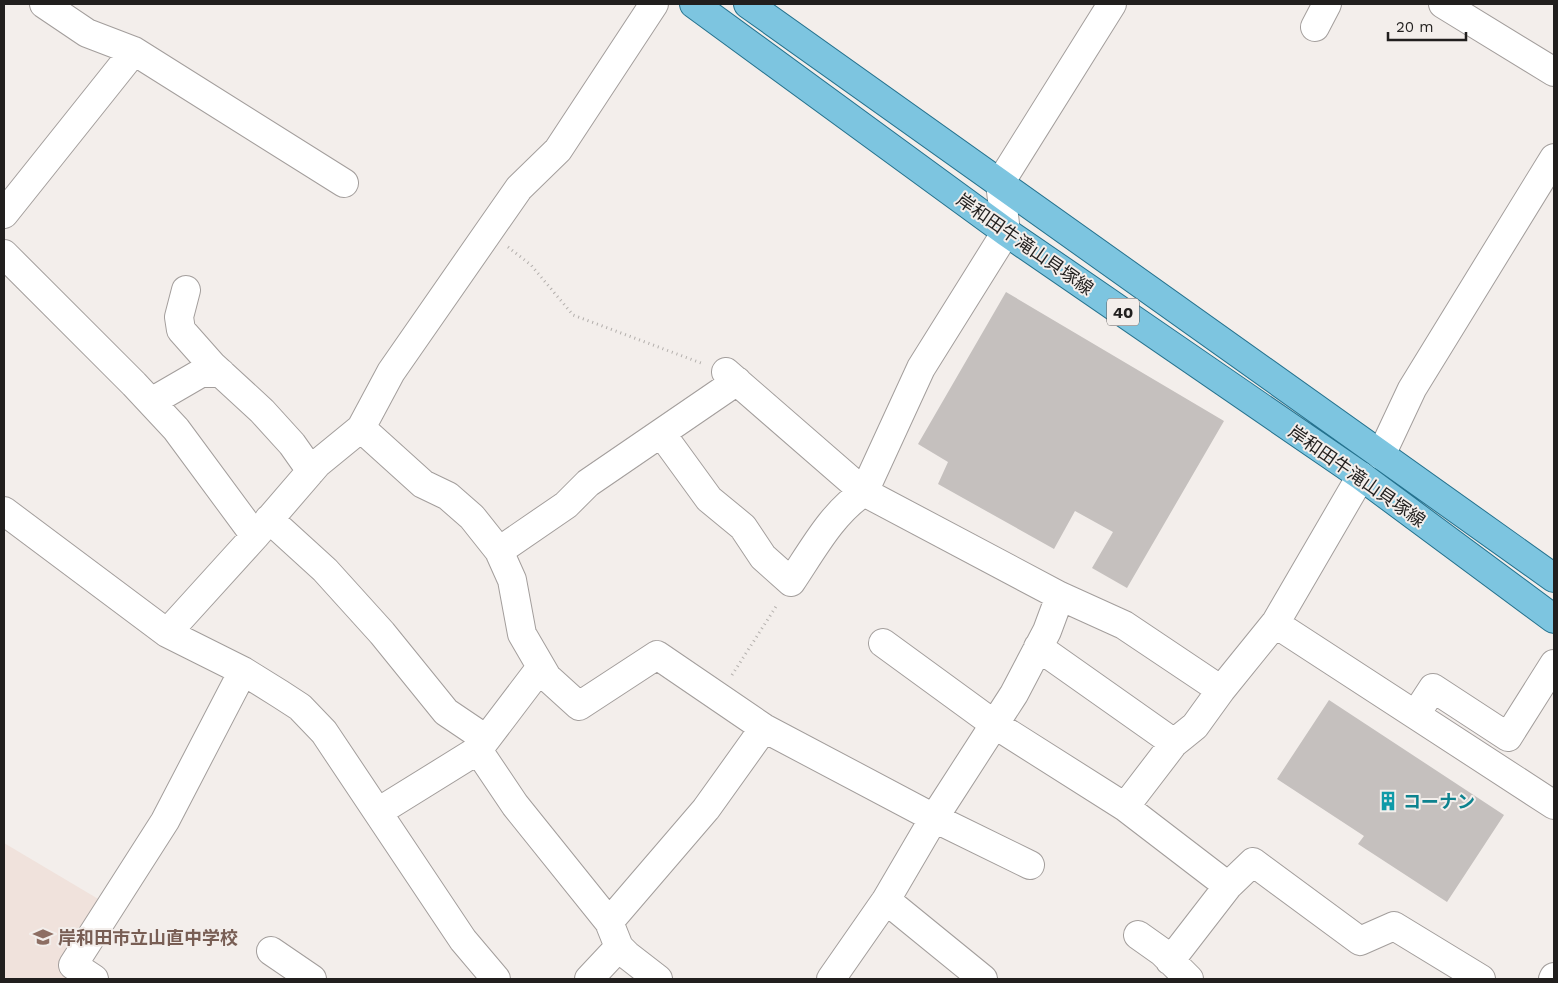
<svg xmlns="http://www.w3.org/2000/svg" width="1558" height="983" font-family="'Work Sans','Noto Sans JP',sans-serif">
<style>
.built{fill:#f0e2dc}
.building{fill:#c5c0be}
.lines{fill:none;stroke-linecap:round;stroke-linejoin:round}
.minor-casing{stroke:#a39e9c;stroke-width:30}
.major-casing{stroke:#25728e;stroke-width:30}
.path{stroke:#b3afac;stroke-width:3;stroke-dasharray:1 4;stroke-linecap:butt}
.minor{stroke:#fff;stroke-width:28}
.major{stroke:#7dc5e0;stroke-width:28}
.labels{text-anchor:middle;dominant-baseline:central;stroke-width:4;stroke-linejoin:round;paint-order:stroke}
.shield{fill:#f3eeeb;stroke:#605d5c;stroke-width:1}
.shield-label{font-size:16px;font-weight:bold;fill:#211f1e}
.street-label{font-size:18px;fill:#211f1e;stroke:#f3eeeb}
.culture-label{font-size:18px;font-weight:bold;fill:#0d838f;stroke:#f3eeeb;text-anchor:start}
.education-label{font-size:18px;font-weight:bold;fill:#785e54;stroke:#f3eeeb;text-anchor:start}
</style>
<rect width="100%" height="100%" fill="#f3eeeb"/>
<!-- built -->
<path class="built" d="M4,843l101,60 -31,76h-70z"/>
<!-- building -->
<path class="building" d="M1006,292l218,129 -97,167 -35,-20 21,-36 -38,-21 -21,38 -116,-65 10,-22 -30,-18z
M1329,700l175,115 -57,87 -89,-58 6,-8 -87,-57z"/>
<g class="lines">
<defs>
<path id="minor" d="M44,4l43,29 47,18 210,132
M1443,4l111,68
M1315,27l12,-23
M4,214l130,-163
M4,254l130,130 42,45 79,107
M186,290l-7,27 2,13 31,35 50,46 30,33 19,27
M726,372l138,120 196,104 64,29 97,65 55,-68 85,-146
M151,402l50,-29h20
M361,428l62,56 25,12 24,21 27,34 13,29 10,54 25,43 32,29 78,-51 107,73 170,90 96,47
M661,433l48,66 34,28 20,30 28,25c21,-31 41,-69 73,-90l57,-124 85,-136 -6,-49 112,-179
M1381,455l31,-66 142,-231
M4,511l163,122 76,38 37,23 20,13 24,25 139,208 33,39
M269,519l56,51 57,63 64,79 40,27
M499,551l67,-46 22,-22 149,-102
M1276,622l9,8 269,175
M167,633l88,-97 62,-72 44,-36 30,-56 98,-141 30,-43 39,-38 96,-146
M883,643l111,81 131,83 49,-64 21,-17 26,-36
M1038,647l136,96
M1416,714l17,-26 75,49 46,-73
M478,750l37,55 94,117
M1125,807l103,79
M378,812l100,-62 63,-83
M886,900l97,79
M1138,935l24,17 27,27
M271,951l41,28
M1170,961l58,-75 25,-24 107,79 34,-15 87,53
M94,979l-21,-14 92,-144 78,-150
M589,979l30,-32
M658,979l-31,-24 -8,-8 -10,-25 97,-113 58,-81
M831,979l55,-79 48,-82 80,-124 33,-63 13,-35
M1553,979l1,-2"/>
<path id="major" d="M694,4l312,228 355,244 193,143
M748,4l806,574"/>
</defs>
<!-- minor casing -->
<use href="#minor" class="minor-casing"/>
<!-- major casing -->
<use href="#major" class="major-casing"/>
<!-- path -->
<path class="path" d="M508,247l23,18 42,50 128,48
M732,675l45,-70"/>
<!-- minor -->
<use href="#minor" class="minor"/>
<!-- major -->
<use href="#major" class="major"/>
</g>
<!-- icons -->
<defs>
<symbol id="building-bare" viewBox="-9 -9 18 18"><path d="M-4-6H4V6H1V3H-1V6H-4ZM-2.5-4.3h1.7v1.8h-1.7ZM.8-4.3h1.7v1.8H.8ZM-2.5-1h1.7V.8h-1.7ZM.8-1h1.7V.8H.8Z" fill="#0f9aa8" stroke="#f3eeeb" stroke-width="2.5" paint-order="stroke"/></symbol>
<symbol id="school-bare" viewBox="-9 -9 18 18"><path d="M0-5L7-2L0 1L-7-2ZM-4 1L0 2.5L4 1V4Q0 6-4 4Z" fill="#8d6e63" stroke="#f3eeeb" stroke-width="2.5" paint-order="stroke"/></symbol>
</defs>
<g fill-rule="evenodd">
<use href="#building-bare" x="1374" y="787" width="28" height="28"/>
<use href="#school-bare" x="29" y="923" width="28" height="28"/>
</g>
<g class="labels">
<!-- shield labels -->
<rect class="shield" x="1107" y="298.5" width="32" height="27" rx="4"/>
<g class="shield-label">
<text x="1123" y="312">40</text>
</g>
<!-- street labels -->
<g class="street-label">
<text transform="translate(1025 244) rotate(35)">岸和田牛滝山貝塚線</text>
<text transform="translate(1357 476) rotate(35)">岸和田牛滝山貝塚線</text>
</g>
<!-- culture labels -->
<g class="culture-label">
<text x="1403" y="801">コーナン</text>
</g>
<!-- education labels -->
<g class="education-label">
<text x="58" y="937">岸和田市立山直中学校</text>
</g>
</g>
<!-- border -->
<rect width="1558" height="983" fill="none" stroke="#211f1e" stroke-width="10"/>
<!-- scale -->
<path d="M1388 32v8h78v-8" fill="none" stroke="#211f1e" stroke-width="2.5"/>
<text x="1396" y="32" font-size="15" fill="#211f1e" stroke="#f3eeeb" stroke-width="4" paint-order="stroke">20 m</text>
</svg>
